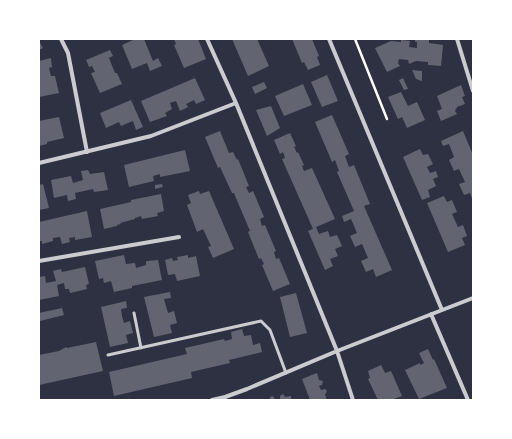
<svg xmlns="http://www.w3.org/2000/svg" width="512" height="439" font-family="'PT Sans',sans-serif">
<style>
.building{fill:#626471}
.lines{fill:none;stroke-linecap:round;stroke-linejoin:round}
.path{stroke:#fff;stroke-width:2.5}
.service{stroke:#caccd0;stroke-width:3}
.minor{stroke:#caccd0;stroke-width:4}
</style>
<rect width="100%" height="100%" fill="#2d3142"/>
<!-- building -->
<path class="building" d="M135,39h9l9,22 5,-3 4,8 -12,5 -3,-8 -15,6 -10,-24z
M174,39h24l8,20 -22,9 -10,-23 2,-1z
M232,39h25l12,27 -21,10z
M292,39h20l7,17 -2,1 3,8 -12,5 -4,-8 -2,1z
M415,39h14v4l14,2 -2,21 -13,-1v-3l-12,-1 -7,3 -1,-4 -9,-1 -1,4 2,3 -13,6 -12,-24 16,-7 10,1v-2l9,1 -1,6 8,1v-6h-2z
M39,41l4,7 -4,2z
M110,50l3,6 -4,2 6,15h2l5,11 -22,9 -9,-20 4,-1 -3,-6 -3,1 -3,-7z
M51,58l1,9 -3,1 2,8h4l4,17 -20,4v-36z
M412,70l10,1v10l-6,-2z
M327,75l11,26 -16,6 -11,-25z
M195,78l10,22 -9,4 -2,-4 -8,4 2,3 -8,4 -4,-10 -6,2 2,6 -7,4 2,3 -17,6 -9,-21z
M403,78l5,11 -4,1 -5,-10z
M264,82l3,6 -12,6 -3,-7z
M303,84l9,21 -28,11 -9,-20z
M461,85l4,11 -3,1 3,7 -8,3 -2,4 2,3 -16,7 -4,-10 5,-2 -5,-13z
M401,92l7,14 9,-4 8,18 -18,8 -5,-11 -4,2 -10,-22z
M131,100l12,27 -7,3 -3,-9 -12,5 -2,-4 -13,6 -6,-15z
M271,106l9,22 -13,8 -11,-26z
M332,115l17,39 -4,2 4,11 5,-2 16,39 -6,2 28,64 -16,7 -3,-8 -7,3 -5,-11 7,-3 -6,-14 -7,3 -5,-11 7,-3 -6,-14 -7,3 -2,-6 12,-5 -17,-39 2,-1 -4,-11 -3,2 -17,-40z
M59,117l5,21 -17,4v2l-8,2v-25z
M220,131l9,22 4,-1 4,8 1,-1 11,27 -3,1 3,6 4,-2 11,26 -4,2 2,7 3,-1 11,26 -2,1 2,7 3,-1 11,26 -17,7 -11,-26 2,-1 -3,-6 -2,1 -11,-27 2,-1 -14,-33 -2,-5h-2l-12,-26 -2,1 -13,-31z
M463,131l10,24v46l-3,-8 -6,2 -5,-11 6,-2 -6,-13 -5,2 -5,-11 5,-3 -5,-13 -6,2 -2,-5z
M290,133l6,13 -2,1 3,6 1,-1 6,13 -2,1 2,5 8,-3 23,51 -19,8 3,7 9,-3 2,6 7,-2 5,11 -7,3 3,7 -8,3 3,7 -8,4 -17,-39 5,-2 -31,-70 3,-1 -2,-6 -3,2 -6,-14z
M420,149l3,6 5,-1 5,10 -6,3 3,6 6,-2 2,6 -5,2 3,7 -8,4 2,7 -8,3 -19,-43z
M185,150l5,21 -30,6v-3l-7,2 1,5 -25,6 -5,-22z
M88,170l2,4 14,-2 4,18 -14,2 -1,-3 -18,4 1,6 -8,2 -1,-6 -13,3 -3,-18 20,-4 2,7 10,-3 -2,-9z
M43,184l6,24 -10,2v-25z
M162,184l1,3 -8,2v-4z
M199,191l1,3 9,-3 25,58 -21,9 -5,-11 3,-1 -8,-17 -6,3 -10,-27 4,-2 -3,-8z
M161,194l3,17 -7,2 1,3 -16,3 -1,-3 -6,2v1l-15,4 1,1 -4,1v1l-13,3 -4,-20 31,-7v-2z
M444,196l3,6 5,-2 5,12 -5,2 6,13 5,-2 4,11 -5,2 3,7 -17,7 -21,-49z
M87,211l5,26 -17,3v-3l-6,1 1,4 -8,2 -2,-7 -7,1v3l-11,3v-3h-3v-19z
M124,255l2,9 9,-1 1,5 10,-3v-3l1,-1 11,-1 4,20 -30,6v2l-18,4 -3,-11 -7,2 -1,-5 -4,1 -4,-18z
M188,255v3l8,-2 4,20 -23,5 -2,-7 -7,1 -3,-15 7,-2 1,3 5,-1 -1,-3z
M85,267l4,17 -3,1 1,4 -17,4 -1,-4h-4l-1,-6 -7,2 2,11 -20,4v-23l6,-1 1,7 10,-2 -3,-10 8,-2 1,3z
M170,292l1,6 -7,1 4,14 6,-2 3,12 -7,2 2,8 -18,4 -10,-40z
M296,293l11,40 -17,4 -10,-40z
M126,301l1,7 -6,1 1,7 2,7 6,-2 3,12 -7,2 2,8 -18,4 -9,-40z
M62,308l2,7 -24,6 -1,-8z
M242,329l2,7 7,-1 2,10 7,-2 2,9 -33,8 1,3 -39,9 1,6 -78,18 -5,-24 78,-18 -2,-6 39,-9 1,2 7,-2 -1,-7z
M96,342l7,29 -64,14v-30l20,-4 7,-4 1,1z
M428,349l5,11 1,-1 13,29 -28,11 -14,-29 15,-7v2l4,-2 -5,-10z
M381,365l4,8 6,-2 11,25 -11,4h-13l-10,-21 2,-1 -2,-7z
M317,373l2,7 4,1 -1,4 -3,1 2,4 4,-1 2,2 -2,4 2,5h-17l-8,-21z
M283,394l2,3 6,-1v4h-11v-4z
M273,396l2,4h-5v-3z"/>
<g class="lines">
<!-- path -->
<path class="path" d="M355,39l32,80"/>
<!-- service -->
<path class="service" d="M134,313l7,35
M108,355l153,-34 9,9 16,43"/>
<!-- minor -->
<path class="minor" d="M61,39l7,14 19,99
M207,39l29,64 101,248 16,49
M329,39l113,271
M457,39l16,52
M39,163l112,-27 85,-33
M39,261l140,-24
M431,314l37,86
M212,400l13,-3 22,-8 90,-38 136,-53"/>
</g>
<!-- border -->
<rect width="512" height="439" fill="none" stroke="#ffffff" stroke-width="80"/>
</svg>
